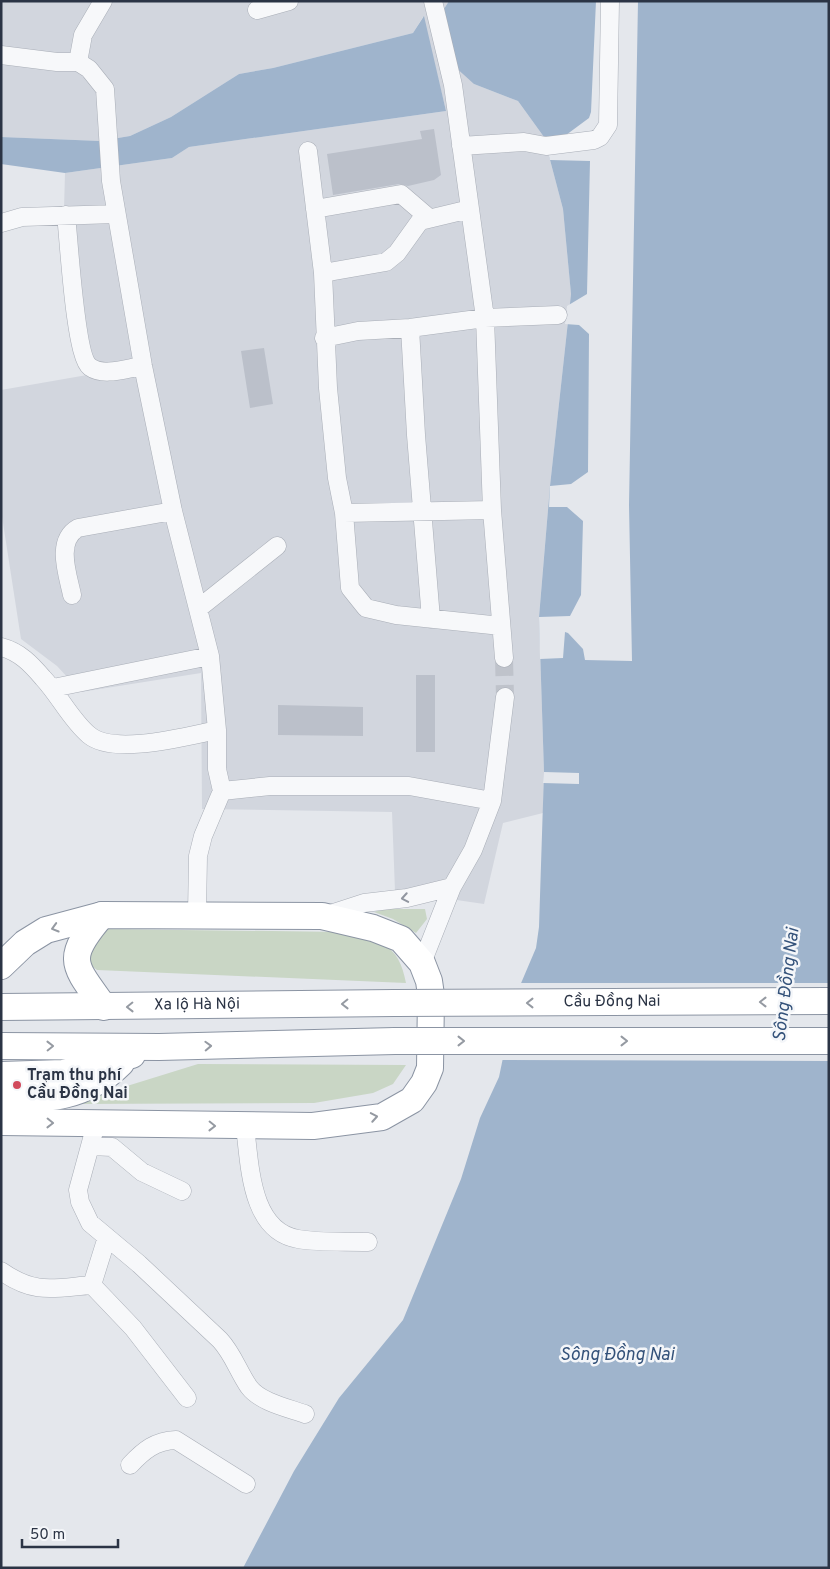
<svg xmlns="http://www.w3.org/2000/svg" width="830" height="1569" font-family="Overpass,sans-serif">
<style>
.built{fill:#d2d6de}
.green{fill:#c9d6c5}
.water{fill:#9fb4cc}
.pier{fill:#e4e7ec}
.building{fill:#bbc0ca}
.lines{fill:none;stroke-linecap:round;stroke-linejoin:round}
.minor-tunnel{stroke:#bfc3cb;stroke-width:18;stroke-dasharray:18 9;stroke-linecap:butt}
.minor-casing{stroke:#a9aeb7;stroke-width:19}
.highway-casing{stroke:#8b94a3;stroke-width:28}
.minor{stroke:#f7f8fa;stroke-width:18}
.highway{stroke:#fff;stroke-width:26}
.highway-bridge-casing{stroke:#8b94a3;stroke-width:28;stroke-linecap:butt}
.highway-bridge{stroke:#fff;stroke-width:26}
.oneway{stroke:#9196a0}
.oneway2{stroke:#959aa2}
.poi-dot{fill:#d1495b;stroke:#f4f6f9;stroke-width:2}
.labels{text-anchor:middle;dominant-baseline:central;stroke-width:5;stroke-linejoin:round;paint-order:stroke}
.street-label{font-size:16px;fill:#2b3445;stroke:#f4f6f9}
.poi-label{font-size:16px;font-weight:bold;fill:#2b3445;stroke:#f4f6f9;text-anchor:start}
.water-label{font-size:18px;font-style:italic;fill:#34527a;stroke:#f4f6f9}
</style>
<rect width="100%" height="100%" fill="#e4e7ec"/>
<!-- built -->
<path class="built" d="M1,1h448l-7,11 32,72 44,17 26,36 19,72 8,85 -21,192 -11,130 5,156 -1,41 -40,10 -19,81 -89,-13 -3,-79 -190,-3 -1,-136 -120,19 -24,-26 -36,-27 -20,-129v-120l86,-15 -23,-166 1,-36 107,-15 17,-11 257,-36 -23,-94 -10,16 -140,35 -34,6 -68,43 -41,19 -30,5 -99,-4z"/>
<!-- green -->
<path class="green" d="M386,909h39l2,10 -11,14 -23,-14 -19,-7z
M106,929l237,3c36,8 56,11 63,51l-309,-13 -10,-8v-18z
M198,1064l208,1 -13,19 -20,9 -59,10 -245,1z"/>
<!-- water -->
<path class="water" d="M449,1h380v1567h-586l51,-97 45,-73 64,-78 58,-141 19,-61 19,-41 17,-82 20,-47 3,-21 5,-155 -5,-155 11,-131 21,-192 -8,-85 -19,-72 -26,-36 -44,-17 -21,-19 -11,-53z
M424,16l22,95 -257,36 -17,11 -107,15 -64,-9v-27l99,4 30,-5 41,-19 68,-43 34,-6 140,-35z"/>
<!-- pier -->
<path class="pier" d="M596,1h42l-9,504 3,156 -47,-1 -2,-11 -15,-16 -3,-1 -2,26 -23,1 -1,-42 31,-1 11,-21 2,-74 -16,-14h-18l1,-21 21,-2 17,-12 1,-138 -10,-9 -14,-1 2,-18 20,-12 3,-133 -40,-1 -6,-23 22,-2 23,-17 2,-6z
M544,772l35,1v11l-36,-1z
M518,983h311v78l-329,-1 13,-65z"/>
<!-- building -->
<path class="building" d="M434,129l7,46 -7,5 -26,6 -9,-2 -66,11 -6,-41 95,-15 -2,-8z
M264,348l9,56 -23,4 -9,-57z
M416,675h19v77h-19z
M278,705l85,2v29l-85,-1z"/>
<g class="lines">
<!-- minor-tunnel -->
<path class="minor-tunnel" d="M504,658l1,39"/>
<defs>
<path id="minor" d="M433,1l20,84 32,233 7,192 12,148
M257,10l32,-9
M1,55l56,7h21l11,7 16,20 6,92 32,185 30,145 37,145 7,74v39l5,22 -19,45 -5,20 -1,58
M78,62l5,-27 20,-34
M461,146l63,-4 22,4 48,-6 6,-3 8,-12 2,-124
M308,151l15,122 5,115 9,90 7,35 6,75 16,20 30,7 105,11
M315,209l86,-15 28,24
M66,215c3,25 9,141 24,152 14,10 37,1 53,-1
M1,223l21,-6 93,-3
M323,273l63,-11 11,-9 23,-32 50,-12
M410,328l6,107 15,184
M324,338l34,-7 52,-3 75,-10 73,-3
M344,513l148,-3
M72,595c-4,-20 -17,-54 6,-67l95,-17
M199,608l78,-62
M1,647c19,5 30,17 42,31 16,17 28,42 46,57 25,21 98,1 128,-5
M53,688l157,-32
M222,791l48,-5h139l83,15
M324,916l40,-13 43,-5 45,-11
M422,963l30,-76 21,-37 19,-49 13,-104
M96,1124l-18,66 2,12 10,21 49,41 81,76c13,14 18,31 29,47 11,15 39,21 56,27
M245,1127c5,37 5,104 53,112 23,4 47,2 70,3
M90,1146l22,1 30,25 40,19
M107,1237l-15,48 41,43 54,70
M1,1271c34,24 52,17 91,14
M130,1465c14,-15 25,-24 46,-25l70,44"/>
<g id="highway">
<path d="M102,915c-38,44 -29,49 2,92"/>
<path d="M1,966l24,-23 21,-13 56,-15 220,1 51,12 28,11 21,24 7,18 2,14 -1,73 -6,15 -12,17 -30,17 -69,9 -312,-4"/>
<path id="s1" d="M1,1007l393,-4"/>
<path d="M1,1046l158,1 236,-6"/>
<path d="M1,1075l62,-2 69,-18"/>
<path d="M1,1099c47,1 85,-1 120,-36"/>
</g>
</defs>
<!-- minor casing -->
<use href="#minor" class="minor-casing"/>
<!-- highway casing -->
<use href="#highway" class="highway-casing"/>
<!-- minor -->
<use href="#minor" class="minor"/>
<!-- highway -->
<use href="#highway" class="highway"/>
<defs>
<g id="highway-bridge">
<path id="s2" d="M394,1003l435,-2"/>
<path d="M395,1041h434"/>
</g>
</defs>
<!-- highway-bridge casing -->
<use href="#highway-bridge" class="highway-bridge-casing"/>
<!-- highway-bridge -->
<use href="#highway-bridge" class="highway-bridge"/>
</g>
<!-- one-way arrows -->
<defs><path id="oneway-chevron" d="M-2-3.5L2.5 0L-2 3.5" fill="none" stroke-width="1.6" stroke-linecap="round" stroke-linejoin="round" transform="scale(1.25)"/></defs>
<use class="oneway" href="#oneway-chevron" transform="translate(405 898) rotate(170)"/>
<g class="oneway2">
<use href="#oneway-chevron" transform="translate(55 928) rotate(164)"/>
<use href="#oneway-chevron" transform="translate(763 1002) rotate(180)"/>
<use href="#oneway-chevron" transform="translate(530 1003) rotate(180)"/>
<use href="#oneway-chevron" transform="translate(345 1004) rotate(179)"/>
<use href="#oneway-chevron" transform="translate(130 1007) rotate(179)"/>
<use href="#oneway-chevron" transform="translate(461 1041)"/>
<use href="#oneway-chevron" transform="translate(624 1041)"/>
<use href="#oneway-chevron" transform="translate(50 1046) rotate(-1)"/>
<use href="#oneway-chevron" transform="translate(208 1046) rotate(-2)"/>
<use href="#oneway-chevron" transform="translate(374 1117) rotate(-10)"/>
<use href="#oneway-chevron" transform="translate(50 1123) rotate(1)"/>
<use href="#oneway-chevron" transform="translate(212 1126) rotate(1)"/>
</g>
<!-- markers -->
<circle class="poi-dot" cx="17" cy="1085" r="5"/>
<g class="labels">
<!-- street labels -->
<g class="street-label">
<text stroke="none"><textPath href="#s2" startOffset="218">Cầu Đồng Nai</textPath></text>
<text stroke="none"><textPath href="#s1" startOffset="196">Xa lộ Hà Nội</textPath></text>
</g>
<!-- poi labels -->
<g class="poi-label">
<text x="27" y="1076">Trạm thu phí<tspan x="27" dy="18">Cầu Đồng Nai</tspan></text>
</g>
<!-- water labels -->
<g class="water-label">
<text transform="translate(787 985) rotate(-83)">Sông Đồng Nai</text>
<text x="617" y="1355">Sông Đồng Nai</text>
</g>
</g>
<!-- border -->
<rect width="830" height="1569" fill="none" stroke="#2b3445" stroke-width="5"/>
<!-- scale -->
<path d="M22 1539v8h96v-8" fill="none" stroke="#2b3445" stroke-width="2.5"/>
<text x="30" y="1539" font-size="15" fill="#2b3445" stroke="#f4f6f9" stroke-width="4" paint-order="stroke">50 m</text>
</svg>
